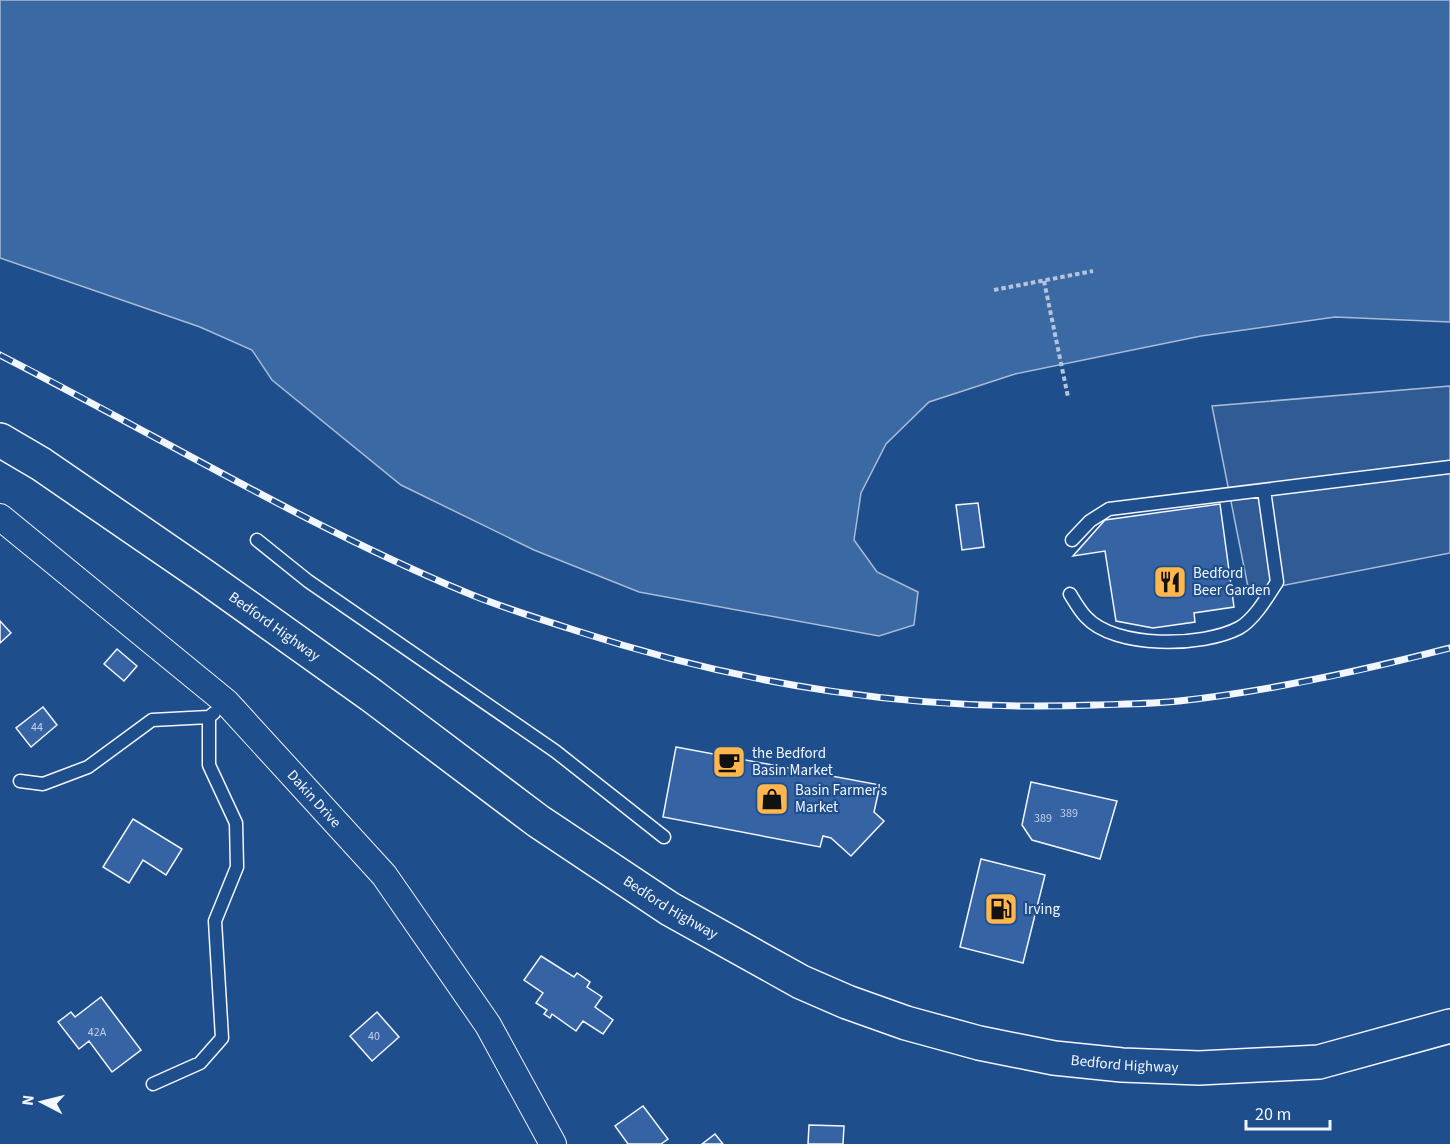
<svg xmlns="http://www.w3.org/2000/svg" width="1450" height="1144" font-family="'Source Sans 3',sans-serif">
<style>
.parking{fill:#305b95;stroke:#a8bbd7;stroke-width:1.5}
.water{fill:#3b69a3;stroke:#a8bbd7;stroke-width:1.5}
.building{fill:#3563a3;stroke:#f2f6ff;stroke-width:1.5}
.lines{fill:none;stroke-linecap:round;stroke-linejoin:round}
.lane-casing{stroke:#f2f6ff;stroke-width:15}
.street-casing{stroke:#f2f6ff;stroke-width:28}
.primary-casing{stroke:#f2f6ff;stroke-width:36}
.path{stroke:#b3c4dc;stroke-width:4;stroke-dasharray:4.5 3;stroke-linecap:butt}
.lane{stroke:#1f4e8c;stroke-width:12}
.street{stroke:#1f4e8c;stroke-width:26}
.primary{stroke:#1f4e8c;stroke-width:33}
.rail-casing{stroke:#f2f6ff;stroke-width:7}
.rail{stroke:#1f4e8c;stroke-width:4.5;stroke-dasharray:14;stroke-linecap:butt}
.labels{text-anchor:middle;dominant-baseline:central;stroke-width:4.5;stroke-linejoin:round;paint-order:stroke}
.number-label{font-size:12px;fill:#c3d1e8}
.poi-label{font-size:15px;fill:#f2f6ff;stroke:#1f4e8c;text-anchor:start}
.street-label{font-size:15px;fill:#f2f6ff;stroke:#1f4e8c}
</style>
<rect width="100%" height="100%" fill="#1f4e8c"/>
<!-- parking -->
<path class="parking" d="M1450,386v167l-201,39 -37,-186z"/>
<!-- water -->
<path class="water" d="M0,0h1450v322l-115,-5 -134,19 -186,38 -86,28 -43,42 -25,49 -7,47 23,32 41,20 -4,33 -35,11 -240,-44 -105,-42 -133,-65 -129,-105 -20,-30 -52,-23 -200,-69z"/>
<!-- building -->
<path class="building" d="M978,503l6,44 -22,3 -6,-45z
M1220,504l14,103 -40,6 1,9 -42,6 -37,-7 -11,-70 -32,5 32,-36z
M0,621l11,12 -11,10z
M117,649l20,17 -13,15 -20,-17z
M43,707l14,18 -26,22 -15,-19z
M676,747l204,38 -6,27 10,9 -33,35 -20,-18 -8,-2 -3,11 -157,-30z
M1031,782l86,19 -17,58 -68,-19 -10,-15z
M133,819l49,30 -16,26 -23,-15 -14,23 -26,-16z
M981,859l64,16 -22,88 -63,-16z
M541,956l33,21 3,-4 13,9 -3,5 15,10 -7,10 18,13 -10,14 -20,-13 -7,10 -24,-17 -2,4 -6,-4 3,-4 -11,-7 7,-10 -19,-13z
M101,997l40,53 -29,22 -23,-31 -10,8 -21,-27 13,-10 4,5z
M377,1012l22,25 -27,24 -22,-25z
M643,1106l25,33 -7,5h-33l-13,-18z
M809,1125l35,1 -1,18h-35z
M715,1134l8,10h-21z"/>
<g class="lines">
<defs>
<path id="lane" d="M257,540l51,41 247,170 109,86
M1072,540l18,-19 19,-12 341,-42
M1070,594c5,8 10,17 16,23 29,32 117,30 153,11 15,-8 29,-32 38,-46l-13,-92
M20,781l23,3 45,-17 64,-47 57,-3 5,-4
M153,1084l47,-21 22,-25 -7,-117 22,-54 -1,-44 -27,-58v-48"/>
<g id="street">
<path id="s1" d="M0,517l226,185 158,173 104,150 65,119"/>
</g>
<g id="primary">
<path id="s2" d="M0,440l41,24 163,112 167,119 167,126 132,88 131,73 46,20 59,21 73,20 75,15 68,7 77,3 120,-6 131,-36"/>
</g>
</defs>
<!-- lane casing -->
<use href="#lane" class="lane-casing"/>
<!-- street casing -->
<use href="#street" class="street-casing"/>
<!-- primary casing -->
<use href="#primary" class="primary-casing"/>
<!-- path -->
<path class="path" d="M1044,281l24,116
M994,290l99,-19"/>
<!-- lane -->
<use href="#lane" class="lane"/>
<!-- street -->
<use href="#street" class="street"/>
<!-- primary -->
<use href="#primary" class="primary"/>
<defs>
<path id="rail" d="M0,355c155,79 304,170 465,237 35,15 72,26 109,38 171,56 340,82 521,75 28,-1 56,-1 84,-4 92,-10 182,-30 271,-53"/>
</defs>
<!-- rail casing -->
<use href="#rail" class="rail-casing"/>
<!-- rail -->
<use href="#rail" class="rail"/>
</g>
<!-- icons -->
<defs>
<symbol id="restaurant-square" viewBox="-11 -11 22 22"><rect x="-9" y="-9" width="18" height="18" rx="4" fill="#ffb74d" stroke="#1f4e8c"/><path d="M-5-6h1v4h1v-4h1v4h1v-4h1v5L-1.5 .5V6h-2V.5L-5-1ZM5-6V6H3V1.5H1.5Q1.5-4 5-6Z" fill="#111"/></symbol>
<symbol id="cafe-square" viewBox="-11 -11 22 22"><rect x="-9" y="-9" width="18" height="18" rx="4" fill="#ffb74d" stroke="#1f4e8c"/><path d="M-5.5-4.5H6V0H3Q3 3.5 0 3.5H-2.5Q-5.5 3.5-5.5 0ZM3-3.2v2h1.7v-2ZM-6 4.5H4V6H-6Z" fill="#111"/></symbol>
<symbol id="shop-square" viewBox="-11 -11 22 22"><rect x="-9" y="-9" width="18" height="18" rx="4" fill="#ffb74d" stroke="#1f4e8c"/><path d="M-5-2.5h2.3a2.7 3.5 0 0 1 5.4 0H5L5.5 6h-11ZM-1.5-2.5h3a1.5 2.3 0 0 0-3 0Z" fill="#111"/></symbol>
<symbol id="fuel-square" viewBox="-11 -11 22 22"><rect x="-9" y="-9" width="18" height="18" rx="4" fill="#ffb74d" stroke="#1f4e8c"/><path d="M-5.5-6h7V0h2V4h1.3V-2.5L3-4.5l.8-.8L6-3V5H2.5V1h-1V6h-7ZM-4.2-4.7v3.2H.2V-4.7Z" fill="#111"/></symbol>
</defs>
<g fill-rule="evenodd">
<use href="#restaurant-square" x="1151" y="563" width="38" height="38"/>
<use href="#cafe-square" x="710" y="743" width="38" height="38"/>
<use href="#shop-square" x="753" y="780" width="38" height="38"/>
<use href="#fuel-square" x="982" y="890" width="38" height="38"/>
</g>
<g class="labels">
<!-- number labels -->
<g class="number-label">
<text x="37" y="727">44</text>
<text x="1069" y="813">389</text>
<text x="1043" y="818">389</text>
<text x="97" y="1032">42A</text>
<text x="374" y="1036">40</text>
</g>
<!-- poi labels -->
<g class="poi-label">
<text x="1193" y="573">Bedford<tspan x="1193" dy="17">Beer Garden</tspan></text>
<text x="752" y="753">the Bedford<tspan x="752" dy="17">Basin Market</tspan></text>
<text x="795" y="790">Basin Farmer's<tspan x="795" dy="17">Market</tspan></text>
<text x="1024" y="909">Irving</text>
</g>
<!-- street labels -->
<g class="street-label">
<text stroke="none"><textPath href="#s2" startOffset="332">Bedford Highway</textPath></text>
<text stroke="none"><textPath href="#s1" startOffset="423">Dakin Drive</textPath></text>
<text stroke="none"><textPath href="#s2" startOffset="818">Bedford Highway</textPath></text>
<text stroke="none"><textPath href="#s2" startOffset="1304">Bedford Highway</textPath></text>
</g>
</g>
<!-- north arrow -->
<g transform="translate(42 1102) rotate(277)" stroke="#1f4e8c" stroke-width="4.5" paint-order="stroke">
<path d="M0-4.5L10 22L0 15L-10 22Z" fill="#f2f6ff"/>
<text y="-9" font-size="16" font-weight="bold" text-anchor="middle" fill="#f2f6ff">N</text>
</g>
<!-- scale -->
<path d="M1246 1120v9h84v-9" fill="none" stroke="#f2f6ff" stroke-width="3"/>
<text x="1255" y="1120" font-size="18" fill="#f2f6ff" stroke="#1f4e8c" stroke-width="4.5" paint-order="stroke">20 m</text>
</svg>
